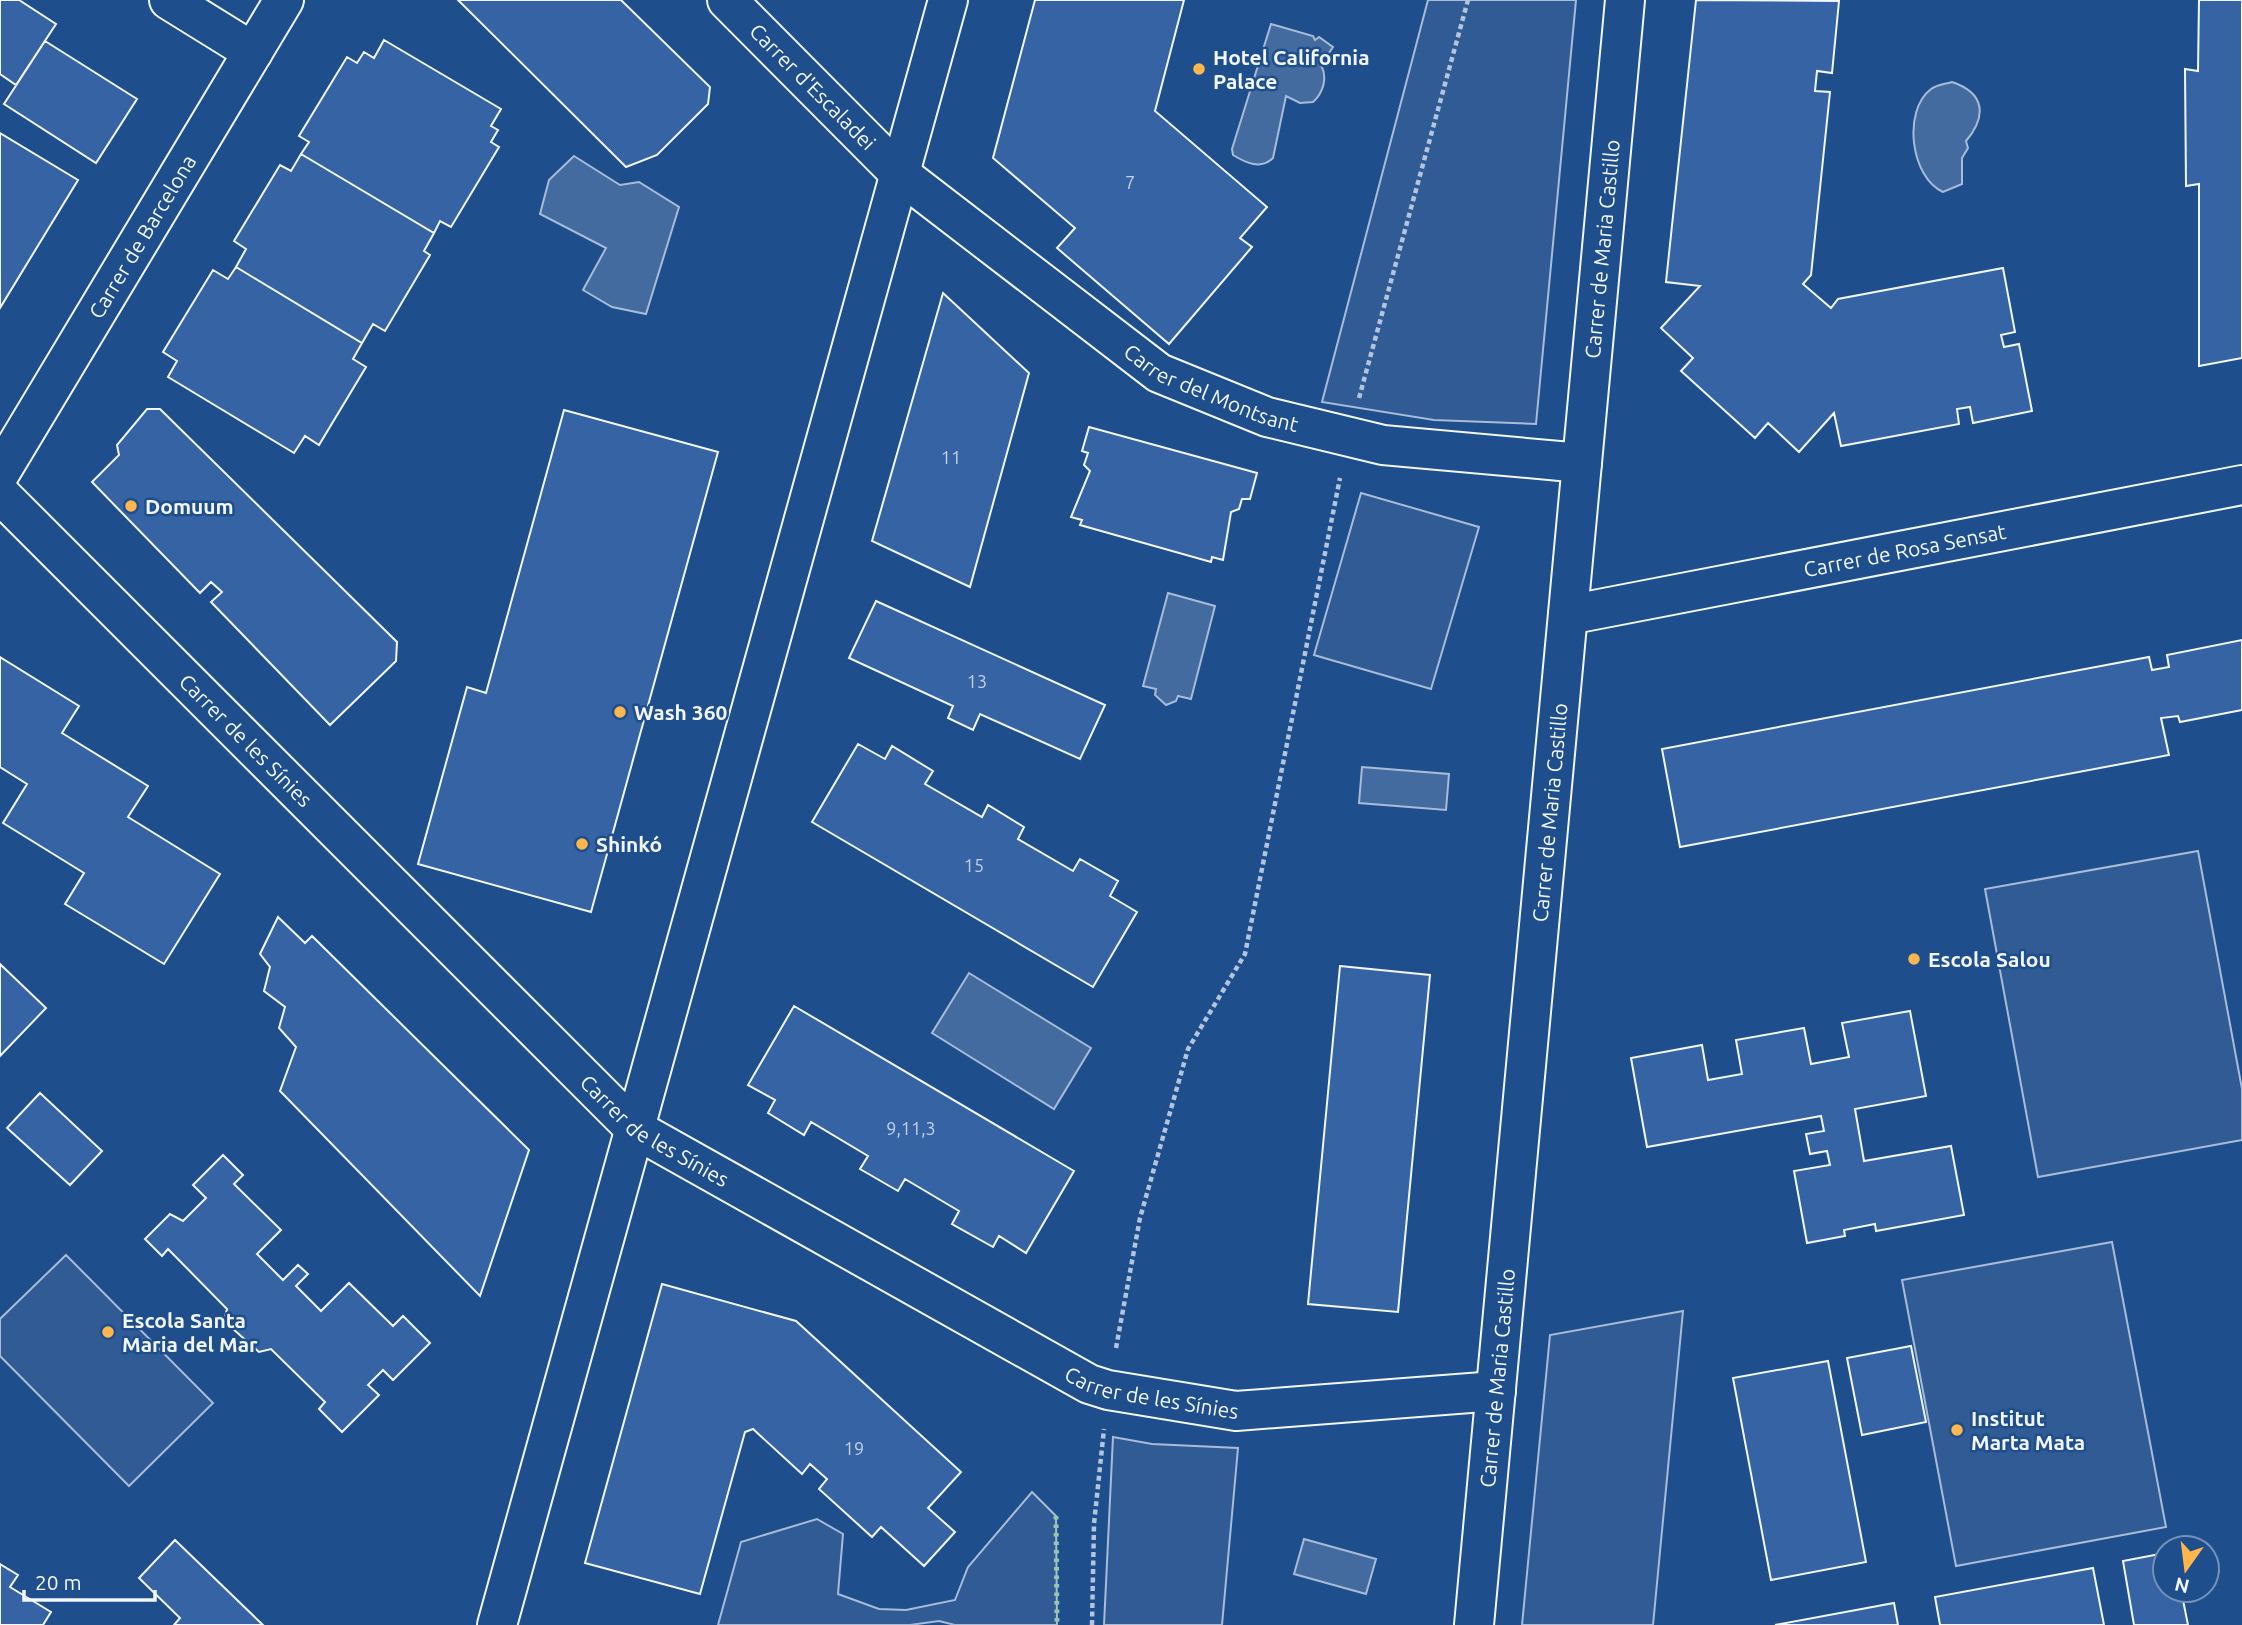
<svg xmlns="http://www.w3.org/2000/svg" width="2242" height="1625" font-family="Ubuntu,sans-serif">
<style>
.built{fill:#305b95;stroke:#a8bbd7;stroke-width:2}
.water{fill:#446ba0;stroke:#a8bbd7;stroke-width:2}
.building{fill:#3563a3;stroke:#f2f6ff;stroke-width:2}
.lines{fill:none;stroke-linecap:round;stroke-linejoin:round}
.minor-casing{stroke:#f2f6ff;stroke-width:42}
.path{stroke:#b3c4dc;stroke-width:4.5;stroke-dasharray:5 3.5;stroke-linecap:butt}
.minor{stroke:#1f4e8c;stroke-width:38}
.hedge{stroke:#97c8a6;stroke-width:5;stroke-dasharray:3.5 5;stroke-linecap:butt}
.poi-dot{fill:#ffb74d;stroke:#1f4e8c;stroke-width:2.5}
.labels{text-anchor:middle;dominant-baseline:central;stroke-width:5;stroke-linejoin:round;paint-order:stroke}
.number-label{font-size:18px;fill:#c3d1e8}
.poi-label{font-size:21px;font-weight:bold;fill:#f2f6ff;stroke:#1f4e8c;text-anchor:start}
.street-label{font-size:21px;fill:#f2f6ff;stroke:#1f4e8c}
</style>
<rect width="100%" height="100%" fill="#1f4e8c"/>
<!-- built -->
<path class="built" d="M1428,0h148l-40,424 -102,-4 -112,-18z
M1361,493l118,34 -48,162 -117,-34z
M2198,851l44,238v51l-204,37 -53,-288z
M2112,1242l54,285 -210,39 -54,-286z
M66,1255l147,148 -84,83 -129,-130v-37z
M1683,1311l-30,314h-131l28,-290z
M1113,1437l39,7 86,4 -16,177h-118z
M1032,1492l24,24 1,109h-102l-16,-4 -29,4h-192l23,-83 76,-23 26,15 -5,60 41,15 27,1 49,-10 13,-33z"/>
<!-- water -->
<path class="water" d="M1271,24l42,12 2,4 4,-3 14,10 -12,18c7,13 2,28 -8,37l-13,1 -14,-7 -13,62c-12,12 -27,5 -40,-3l-1,-6z
M1952,82c33,11 35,34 14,59l2,7 -6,10v26l-19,8c-32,-14 -41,-81 -12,-103 5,-4 14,-5 21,-7z
M574,156l46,29 19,-3 40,25 -33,107 -34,-7 -29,-17 23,-42 -66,-34 9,-34z
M1168,593l47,13 -24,93 -13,-3 -2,5 -10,4 -11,-10 1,-6 -13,-3z
M1362,767l87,7 -3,36 -87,-7z
M969,973l122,75 -37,61 -122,-76z
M1304,1539l72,20 -10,35 -72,-20z"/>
<!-- building -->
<path class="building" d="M0,0h19l37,24 -40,61 -16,-11z
M458,0h163l89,87 -2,17 -51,51 -31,12z
M1035,0h149l-29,111 112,96 -27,31 12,9 -83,97 -112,-96 18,-20 -82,-70z
M1696,0l143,1 -7,72 -15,-2 -2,20 15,1 -19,183 -8,9 28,24 7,-9 165,-31 12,64 -14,3 3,12 15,-3 13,67 -59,12 -3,-16 -13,2 2,15 -118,22 -7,-33 -35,39 -31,-29 -13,15 -74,-67 12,-13 -32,-30 39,-42 -34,-4z
M2199,0h43v358l-43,8v-182l-13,2 -1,-117 13,2z
M384,40l117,69 -10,17 7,4 -7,12 8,5 -48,80 -11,-6 -6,12 -133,-79 8,-12 -10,-6 48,-79 10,6 7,-11 10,6z
M45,41l92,58 -41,64 -92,-59z
M0,133l78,47 -78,128z
M301,154l133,79 -10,18 6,4 -45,76 -12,-7 -11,19 -126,-76 10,-18 -12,-8 46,-76 11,6z
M236,267l126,76 -9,16 13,8 -47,78 -14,-9 -11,17 -126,-76 9,-16 -14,-9 50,-82 15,9z
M943,293l86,80 -59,214 -98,-46z
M147,409h13l237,233 -1,19 -66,64 -119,-123 11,-10 -11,-10 -11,11 -108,-111 27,-27 -2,-10z
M564,410l154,42 -127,460 -173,-48 49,-177 19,6z
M1089,427l168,46 -7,26h-8l-3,10 -8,3 -8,48 -11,-3 -1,5 -131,-37 2,-5 -11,-3 19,-46 -6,-6 4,-12 -6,-2z
M876,601l229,104 -25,54 -100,-45 -7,16 -25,-12 5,-12 -104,-48z
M2242,640v70l-62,12 -2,-6 -17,2 8,37 -489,92 -18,-98 487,-92 3,13 17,-3 -2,-12z
M0,657l79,49 -17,27 86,53 -20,31 92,57 -56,90 -99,-60 19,-31 -81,-50 24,-39 -27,-17z
M858,744l27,15 7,-13 41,25 -8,13 57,33 6,-12 36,22 -6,12 55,32 7,-12 38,22 -8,15 27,16 -44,75 -281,-165z
M278,917l27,26 7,-7 217,214 -49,146 -200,-205 16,-44 -17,-19 6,-21 -21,-16 6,-24 -10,-13z
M0,964l46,44 -46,48z
M1340,966l90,9 -32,337 -90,-8z
M794,1006l280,165 -48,82 -27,-17 -6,11 -41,-23 7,-13 -54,-32 -7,12 -38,-22 8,-13 -57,-34 -7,13 -36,-22 7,-13 -27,-15z
M1910,1011l16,85 -71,13 9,52 87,-15 13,69 -88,16 -1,-7 -31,6 1,6 -38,7 -13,-72 36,-6 -3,-14 -17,3 -4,-20 18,-3 -3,-15 -174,31 -16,-89 71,-13 6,35 34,-6 -6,-34 68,-12 7,36 38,-7 -7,-34z
M40,1093l62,58 -32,34 -63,-57z
M223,1155l20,20 -9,9 47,46 -24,24 26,26 15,-15 10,9 -12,12 25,25 28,-28 44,43 10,-10 27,27 -37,37 -10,-10 -15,15 11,10 -37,37 -23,-23 6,-7 -54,-53 -12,3 -35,-31 3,-12 -59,-60 -6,7 -17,-17 25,-25 13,7 23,-23 -13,-13z
M662,1284l134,37 165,151 -33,36 27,24 -31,34 -43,-39 -9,10 -53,-48 8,-10 -17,-15 -8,10 -49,-45 -8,3 -45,162 -115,-31z
M1911,1346l15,76 -64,13 -15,-77z
M1828,1361l38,201 -95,18 -38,-202z
M175,1540l88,85h-89l6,-7 -41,-40z
M2165,1553v37h16l7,35h-54l-11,-64z
M0,1564l18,11 -8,12 41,25 -8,13h-43z
M2093,1568l11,57h-164l-5,-28z
M1894,1603l4,22h-123z"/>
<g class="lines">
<defs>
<g id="minor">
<path d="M169,0l84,52"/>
<path id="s1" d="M727,0l173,174 259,199 108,44 116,28 199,18"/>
<path id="s2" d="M0,473l284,-473"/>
<path id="s3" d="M0,494l635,635 454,255 19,6 128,21 260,-20"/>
<path id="s4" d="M1568,615l674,-130"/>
<path d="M497,1625l451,-1625"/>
<path id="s5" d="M1474,1625l151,-1625"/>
</g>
</defs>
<!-- minor casing -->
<use href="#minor" class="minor-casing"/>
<!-- path -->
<path class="path" d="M1359,398l109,-398
M1116,1348l24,-130 48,-169 57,-95 95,-476
M1092,1625l2,-101 10,-95"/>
<!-- minor -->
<use href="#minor" class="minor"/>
<!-- hedge -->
<path class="hedge" d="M1056,1516l1,109"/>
</g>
<!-- markers -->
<g class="poi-dot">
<circle cx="1199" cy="69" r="7"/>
<circle cx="131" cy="506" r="7"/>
<circle cx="620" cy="712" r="7"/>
<circle cx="582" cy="844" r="7"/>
<circle cx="1914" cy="959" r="7"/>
<circle cx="108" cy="1332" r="7"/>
<circle cx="1957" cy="1430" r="7"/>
</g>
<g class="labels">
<!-- number labels -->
<g class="number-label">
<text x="1130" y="182">7</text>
<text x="951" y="457">11</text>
<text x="977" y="681">13</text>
<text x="974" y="865">15</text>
<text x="911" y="1128">9,11,3</text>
<text x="854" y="1448">19</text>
</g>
<!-- poi labels -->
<g class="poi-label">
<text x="1213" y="57">Hotel California<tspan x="1213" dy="24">Palace</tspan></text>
<text x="145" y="506">Domuum</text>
<text x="634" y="712">Wash 360</text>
<text x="596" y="844">Shinkó</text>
<text x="1928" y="959">Escola Salou</text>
<text x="122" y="1320">Escola Santa<tspan x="122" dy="24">Maria del Mar</tspan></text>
<text x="1971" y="1418">Institut<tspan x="1971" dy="24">Marta Mata</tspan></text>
</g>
<!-- street labels -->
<g class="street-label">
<text stroke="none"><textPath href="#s1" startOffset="122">Carrer d'Escaladei</textPath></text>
<text stroke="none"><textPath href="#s2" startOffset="276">Carrer de Barcelona</textPath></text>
<text stroke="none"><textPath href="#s5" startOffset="1382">Carrer de Maria Castillo</textPath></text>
<text stroke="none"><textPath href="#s1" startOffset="626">Carrer del Montsant</textPath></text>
<text stroke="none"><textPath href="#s4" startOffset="343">Carrer de Rosa Sensat</textPath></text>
<text stroke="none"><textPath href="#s3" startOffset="348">Carrer de les Sínies</textPath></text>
<text stroke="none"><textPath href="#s5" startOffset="816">Carrer de Maria Castillo</textPath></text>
<text stroke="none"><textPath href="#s3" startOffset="915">Carrer de les Sínies</textPath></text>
<text stroke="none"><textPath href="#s5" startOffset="248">Carrer de Maria Castillo</textPath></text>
<text stroke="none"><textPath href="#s3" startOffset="1482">Carrer de les Sínies</textPath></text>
</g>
</g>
<!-- north arrow -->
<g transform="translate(2186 1569) rotate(194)"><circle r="33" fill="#1f4e8c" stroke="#7391ba" stroke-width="2"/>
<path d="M0-5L12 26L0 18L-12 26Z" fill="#ffb74d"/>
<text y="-10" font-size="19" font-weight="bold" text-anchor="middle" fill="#f2f6ff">N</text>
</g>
<!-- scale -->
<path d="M24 1590v10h131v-10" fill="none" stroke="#f2f6ff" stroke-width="3.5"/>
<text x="35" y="1590" font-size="21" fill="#f2f6ff" stroke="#1f4e8c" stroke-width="5" paint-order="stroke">20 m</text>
</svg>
